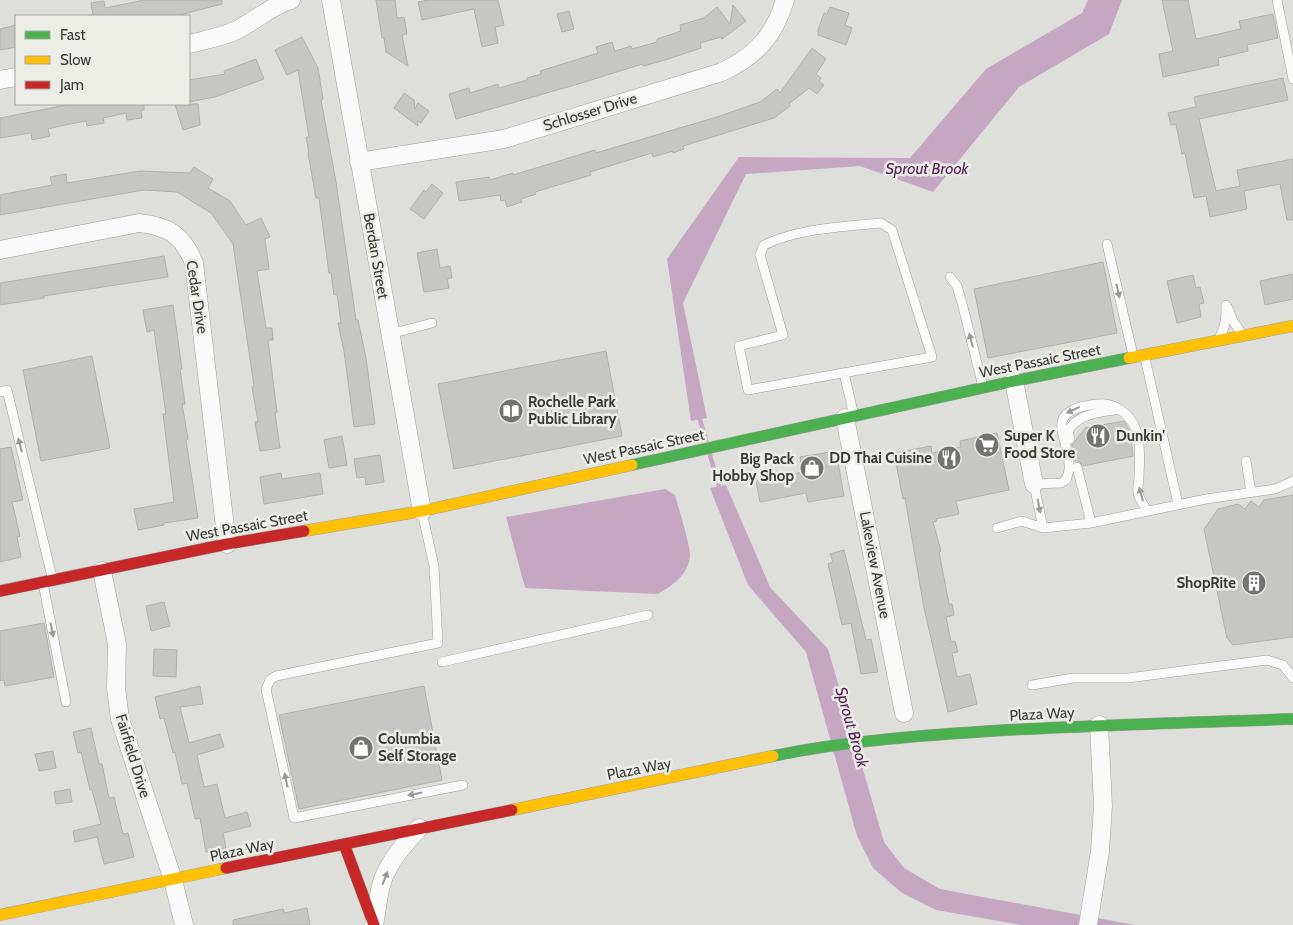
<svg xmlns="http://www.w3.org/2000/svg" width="1293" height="925" font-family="Cabin,sans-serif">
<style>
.water{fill:#c6a7c3}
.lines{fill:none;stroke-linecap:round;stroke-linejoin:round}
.stream{stroke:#c6a7c3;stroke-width:4.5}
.building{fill:#c6c6c4;stroke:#b0b0ad}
.lane-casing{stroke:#9f9f9d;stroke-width:10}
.street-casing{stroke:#9f9f9d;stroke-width:19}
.fast-casing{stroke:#9f9f9d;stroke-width:12}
.slow-casing{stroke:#9f9f9d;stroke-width:12}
.jam-casing{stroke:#9f9f9d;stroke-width:12}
.lane{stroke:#fafafa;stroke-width:9}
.street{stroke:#fafafa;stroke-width:18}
.fast{stroke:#4caf50;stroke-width:11}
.slow{stroke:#ffc107;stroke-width:11}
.jam{stroke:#c62828;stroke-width:11}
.oneway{fill:#9a9a9a}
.labels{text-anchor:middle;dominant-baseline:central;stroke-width:5;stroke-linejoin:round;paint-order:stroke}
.street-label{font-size:15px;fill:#3a3a39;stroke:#edede7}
.poi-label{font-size:15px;font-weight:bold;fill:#3a3a39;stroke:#edede7;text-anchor:start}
.water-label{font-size:16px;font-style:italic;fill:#582256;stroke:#edede7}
</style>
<rect width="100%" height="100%" fill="#dededb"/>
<!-- water -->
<path class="water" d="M1088,0h34l-13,34 -90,53 -86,105 -73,-26 -114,8 -63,129 24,115 -16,3 -24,-162 72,-102 171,1 76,-89 96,-56z
M726,485l44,102 58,62 56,193 20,26 36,21 195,36h-113l-86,-15 -34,-17 -29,-25 -16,-32 -51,-184 -58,-67 -38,-97z
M665,489l10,6c3,11 16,53 15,61 -2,19 -17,29 -32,38l-133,-6 -19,-71z"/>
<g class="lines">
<!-- stream -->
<path class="stream" d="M700,420l6,20
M710,455l10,35"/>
</g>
<!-- building -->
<path class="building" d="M144,0h78v4l-46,12h-83l-2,-13 13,-2 1,7z
M376,0h19l2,18 7,-1 3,17 -5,1 6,31 -22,-14 -2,-14h-2z
M428,0h70l6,25 -9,2 3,16 -16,4 -8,-38 -52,11 -4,-18z
M1162,0h26l8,39 45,-10 -2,-8 34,-7 5,24 -31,7 1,6 -30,7 1,7 -56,12 -4,-23 14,-3z
M733,5l13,16 -24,18 -1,-2 -21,6 1,5 -36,12 -22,6 -1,-2 -57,18 -129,37 -7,-25 20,-6 1,5 28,-9 1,4 28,-8v-2l14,-4 -1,-3 58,-18 -2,-6 16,-5 3,9 16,-5 1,3 25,-7v-3l24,-8 -1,-6 24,-7 13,-11 13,17z
M830,7l19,6 -4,12 7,3 -6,17 -28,-10v-5l6,-17 3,1z
M569,11l5,18 -12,3 -5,-18z
M16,25v22l-16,3v-21z
M302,37l16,31 5,31 -2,1 15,82 20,138h2l8,38 9,66 -21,3 -10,-76 -6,-28h3l-4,-29 -3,1 -3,-22h-2l-10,-75h-3l-8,-45h1l-3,-16h3l-11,-67 -11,5 -12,-25z
M812,48l14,11 -10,15 5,4 -2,3 5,4 -7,9 -8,-6 -20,16 1,2 -16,12 -91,28 1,3 -11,4v-2l-20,6 -1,-4 -62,19 1,3 -56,17 1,2 -15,5 1,3 -15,5 -2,-7 -4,1 -1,-6 -41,6 -3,-19 33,-5 1,3 23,-7v2l82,-25 1,3 124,-37 40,-14 17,-13 3,4z
M256,59l8,20 -49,18 -26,5v-22l36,-6 -1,-3z
M1283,78l5,22 -89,19 17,72 24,-5 -3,-16 56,-11v61h-6l-7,-36 -36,7 3,18 -37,8 -4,-21 -12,2 -9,-45 -3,1 -6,-30 -5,1 -3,-12 28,-6 -2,-10z
M404,93l10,7 1,9 3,-6 11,8 -8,12 -4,-2 1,5 -24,-18z
M71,104h73v6h-3l1,8 -15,2 -1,-7 -23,5 1,5 -17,3 -1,-5 -26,5 -12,3 2,7 -18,4 -1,-7 -31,5v-20z
M175,104h23l2,21 -17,5z
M194,167l19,12 -5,9 22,13 16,24 15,-7 9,19 -5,2 4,30 -12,2 9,57h6l1,12h-5l9,72 -2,1 5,35 -20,3 -5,-29h3l-6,-35 2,-1 -21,-142 -22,-31 -34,-21 -33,-2 -144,25v-20l52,-10 -2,-8 16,-3 1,9 73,-12 50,2z
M432,184l11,9 -19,26 -14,-10 14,-19 2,2z
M437,249l3,19 10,-2 2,12 -5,1 2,9 -25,4 -7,-39z
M164,256l4,21 -124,19v2l-44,7v-22z
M1103,262l14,71 -129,25 -14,-69z
M1293,274v25l-28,6 -5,-24z
M1193,275l3,13 4,-1 4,16 -5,1 2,13 -24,6 -10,-42z
M173,305l9,64h-2l5,35h-3l6,35 -2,1 12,78 -34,5v2l-26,5 -4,-21 40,-7 -11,-88h3l-12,-84 -7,2 -4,-22z
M606,351l16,85 -168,33 -16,-85z
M92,356l18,92 -69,13 -18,-91z
M1124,421l6,11 3,24 -50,10 -4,-5h-4l-3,-16 13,-17z
M997,433l12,57 -53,11 3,13 -23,5 1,2 -4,1 8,29 -2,1 10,52h3l2,11 -8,2 5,25 4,-1 3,11 -6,1 5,24 13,-3 7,30 -29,8 -24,-104 -19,-110 -2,1 -9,-46 37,-7 1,7 29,-6 -1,-6z
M342,436l5,29 -18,3 -5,-28z
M11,447l12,53 -11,2 8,34 -3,1 4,20 -21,5v-113z
M836,451l8,45 -36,6 -2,-9 -46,9 -4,-21 47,-9 -3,-15z
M380,455l4,27 -18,3 -1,-8 -8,1 -3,-19z
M281,473l1,6 38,-6 3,21 -59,10 -4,-27z
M1293,495v142l-60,8 -6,-7 -23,-109 14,-20 20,-5 7,5 6,-8 8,6 5,-7z
M844,550l22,90 5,-1 7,33 -17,2 -10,-51 -9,2 -14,-61 5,-2 -3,-8z
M164,602l6,24 -19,5 -5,-25z
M44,623l10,54 -49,9 -1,-6 -4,1v-50z
M154,649l23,1 -1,27 -23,-1z
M200,686l3,18 -23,3 9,36 31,-9 4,13 -27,8 7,32 13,-3 8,34 22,-6 4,14 -28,7 3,15 -20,4 -6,-34 -5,1 -8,-36 -5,1 -7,-32 -2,1 -9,-35 -4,1 -5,-22z
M424,686l18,94 -143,29 -20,-94z
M91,728l8,36h3l7,34 5,-1 9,37 5,-1 6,24 -30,7 -7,-27 -22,5 -2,-11 28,-7 -9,-34h-2l-9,-38 -3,1 -5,-21z
M53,751l3,17 -17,3 -4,-17z
M70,789l2,13 -16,2 -2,-12z
M307,908l3,17h-77v-5l50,-11 1,4z"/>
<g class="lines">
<defs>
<path id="lane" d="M1277,0l16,79
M881,223l11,7 40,127 -184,33 -9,-44 44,-11 -23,-80 4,-10c36,-17 77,-18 117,-22z
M1107,244l26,111
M950,277l7,9 5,17 21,84
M1228,308l5,13 9,13
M390,334l42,-11
M1220,336c6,-9 6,-21 6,-31
M1145,358l33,146
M844,373l10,43
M0,392l7,-2 45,187
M1070,439l-2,-8c10,-18 32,-18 51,-22 24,14 21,44 20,68 0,5 -2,11 -1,16 1,6 6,12 9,18
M1246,461l5,31
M1077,467l14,56
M422,512l12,54 4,77 -162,33 -6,4 -4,9 28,129 169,-33
M997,528l25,-7 21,7 48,-5 115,-24 69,-10 18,-8
M1043,528l-9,-44 27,-1 5,-3c1,-3 3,-8 3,-11 2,-28 -26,-54 16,-63 13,-3 23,-4 34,3
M43,583l23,119
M442,662l206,-47
M1032,685l41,-7h55l139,-18 16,5 10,13"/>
<path id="street" d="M331,0l91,511
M189,44c16,-4 33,-7 48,-14 19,-10 34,-24 54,-30
M0,80l16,-3
M359,162l145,-23 218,-67c34,-16 52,-36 63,-72
M0,250l139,-27c29,3 44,12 55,40l33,281
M1014,381l20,103
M845,418l59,295
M102,571l15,73 -1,44 4,31 53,161 11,45
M374,925c3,-15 4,-32 9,-46 8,-20 22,-36 36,-51
M1088,925l12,-74 3,-45 -4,-81"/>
<path id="fast" d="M632,465l382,-84 115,-23
M773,756c77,-16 155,-21 233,-26 96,-5 191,-8 287,-11"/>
<path id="slow" d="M1129,358l164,-32
M304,531l118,-20 210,-46
M512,810l261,-54
M0,915l226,-47"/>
<path id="jam" d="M0,591l227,-47 77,-13
M344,844l30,81
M226,868l286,-58"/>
</defs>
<!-- lane casing -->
<use href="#lane" class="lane-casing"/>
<!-- street casing -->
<use href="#street" class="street-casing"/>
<!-- fast casing -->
<use href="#fast" class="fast-casing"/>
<!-- slow casing -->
<use href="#slow" class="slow-casing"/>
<!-- jam casing -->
<use href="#jam" class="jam-casing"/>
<!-- lane -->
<use href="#lane" class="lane"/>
<!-- street -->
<use href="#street" class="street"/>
<!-- fast -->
<use href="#fast" class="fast"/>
<!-- slow -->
<use href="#slow" class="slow"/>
<!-- jam -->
<use href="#jam" class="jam"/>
</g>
<!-- one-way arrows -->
<defs><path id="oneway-solid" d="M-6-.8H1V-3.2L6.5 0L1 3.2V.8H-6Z" transform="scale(1.25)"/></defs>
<g class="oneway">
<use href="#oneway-solid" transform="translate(1118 291) rotate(77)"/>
<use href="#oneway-solid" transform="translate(971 340) rotate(-105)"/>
<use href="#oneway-solid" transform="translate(1073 410) rotate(155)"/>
<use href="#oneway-solid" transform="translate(20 445) rotate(-104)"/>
<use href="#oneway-solid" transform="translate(1141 494) rotate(-105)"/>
<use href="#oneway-solid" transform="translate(1039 506) rotate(79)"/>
<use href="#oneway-solid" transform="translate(52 630) rotate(79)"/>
<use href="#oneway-solid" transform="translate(286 780) rotate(-102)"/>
<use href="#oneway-solid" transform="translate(415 794) rotate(169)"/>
<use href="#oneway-solid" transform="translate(385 878) rotate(-69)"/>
</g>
<!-- icons -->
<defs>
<symbol id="library-disc" viewBox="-11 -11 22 22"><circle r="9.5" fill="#737372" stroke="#edede7"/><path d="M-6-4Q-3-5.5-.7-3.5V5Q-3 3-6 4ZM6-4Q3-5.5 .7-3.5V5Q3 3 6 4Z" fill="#fff"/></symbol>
<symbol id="restaurant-disc" viewBox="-11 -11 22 22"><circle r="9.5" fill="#737372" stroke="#edede7"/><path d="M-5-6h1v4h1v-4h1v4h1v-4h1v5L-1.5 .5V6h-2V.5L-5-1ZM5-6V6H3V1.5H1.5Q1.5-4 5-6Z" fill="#fff"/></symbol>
<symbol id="supermarket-disc" viewBox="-11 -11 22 22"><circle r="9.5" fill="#737372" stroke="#edede7"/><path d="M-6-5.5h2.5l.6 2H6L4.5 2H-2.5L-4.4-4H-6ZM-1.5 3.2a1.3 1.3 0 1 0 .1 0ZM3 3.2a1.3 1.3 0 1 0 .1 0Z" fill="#fff"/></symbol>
<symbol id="shop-disc" viewBox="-11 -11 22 22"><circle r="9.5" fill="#737372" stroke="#edede7"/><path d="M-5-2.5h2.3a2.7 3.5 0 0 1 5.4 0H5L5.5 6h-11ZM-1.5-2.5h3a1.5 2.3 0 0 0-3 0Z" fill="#fff"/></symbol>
<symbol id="building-disc" viewBox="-11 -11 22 22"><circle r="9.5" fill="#737372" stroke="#edede7"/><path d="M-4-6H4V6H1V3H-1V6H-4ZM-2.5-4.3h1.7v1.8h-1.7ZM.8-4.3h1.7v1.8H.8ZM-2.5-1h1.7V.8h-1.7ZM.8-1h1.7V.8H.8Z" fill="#fff"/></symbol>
</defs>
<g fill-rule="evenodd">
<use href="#library-disc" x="497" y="397" width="28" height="28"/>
<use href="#restaurant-disc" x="1084" y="422" width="28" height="28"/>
<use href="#supermarket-disc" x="973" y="431" width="28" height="28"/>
<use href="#restaurant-disc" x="935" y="444" width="28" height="28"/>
<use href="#shop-disc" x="798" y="454" width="28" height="28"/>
<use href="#building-disc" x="1240" y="569" width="28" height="28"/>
<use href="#shop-disc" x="347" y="734" width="28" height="28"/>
</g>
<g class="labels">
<!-- street labels -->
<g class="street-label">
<text transform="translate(590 112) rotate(-17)">Schlosser Drive</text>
<text transform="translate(376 256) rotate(80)">Berdan Street</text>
<text transform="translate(197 297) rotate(81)">Cedar Drive</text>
<text transform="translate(1040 361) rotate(-11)">West Passaic Street</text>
<text transform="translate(644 447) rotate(-12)">West Passaic Street</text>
<text transform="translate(247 526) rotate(-10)">West Passaic Street</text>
<text transform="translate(875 565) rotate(79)">Lakeview Avenue</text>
<text transform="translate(1042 714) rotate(-3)">Plaza Way</text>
<text transform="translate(133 756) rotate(73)">Fairfield Drive</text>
<text transform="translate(639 769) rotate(-11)">Plaza Way</text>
<text transform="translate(242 850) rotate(-12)">Plaza Way</text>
</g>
<!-- poi labels -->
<g class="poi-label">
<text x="528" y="402">Rochelle Park<tspan x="528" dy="17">Public Library</tspan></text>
<text x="1004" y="436">Super K<tspan x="1004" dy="17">Food Store</tspan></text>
<text x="1116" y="436">Dunkin'</text>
<text x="932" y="458" text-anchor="end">DD Thai Cuisine</text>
<text x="794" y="459" text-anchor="end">Big Pack<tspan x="794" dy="17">Hobby Shop</tspan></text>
<text x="1236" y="583" text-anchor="end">ShopRite</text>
<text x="378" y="739">Columbia<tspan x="378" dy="17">Self Storage</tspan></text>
</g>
<!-- water labels -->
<g class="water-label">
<text x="927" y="168">Sprout Brook</text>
<text transform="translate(852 727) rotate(74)">Sprout Brook</text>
</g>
</g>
<!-- legend -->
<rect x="15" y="15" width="175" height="90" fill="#edede7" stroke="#a5a5a1"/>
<rect x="25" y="31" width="25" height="8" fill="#4caf50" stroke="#a5a5a1"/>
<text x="60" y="40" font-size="15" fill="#3a3a39">Fast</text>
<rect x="25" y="56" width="25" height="8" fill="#ffc107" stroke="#a5a5a1"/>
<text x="60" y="65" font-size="15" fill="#3a3a39">Slow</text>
<rect x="25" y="81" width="25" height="8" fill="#c62828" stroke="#a5a5a1"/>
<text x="60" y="90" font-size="15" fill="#3a3a39">Jam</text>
</svg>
